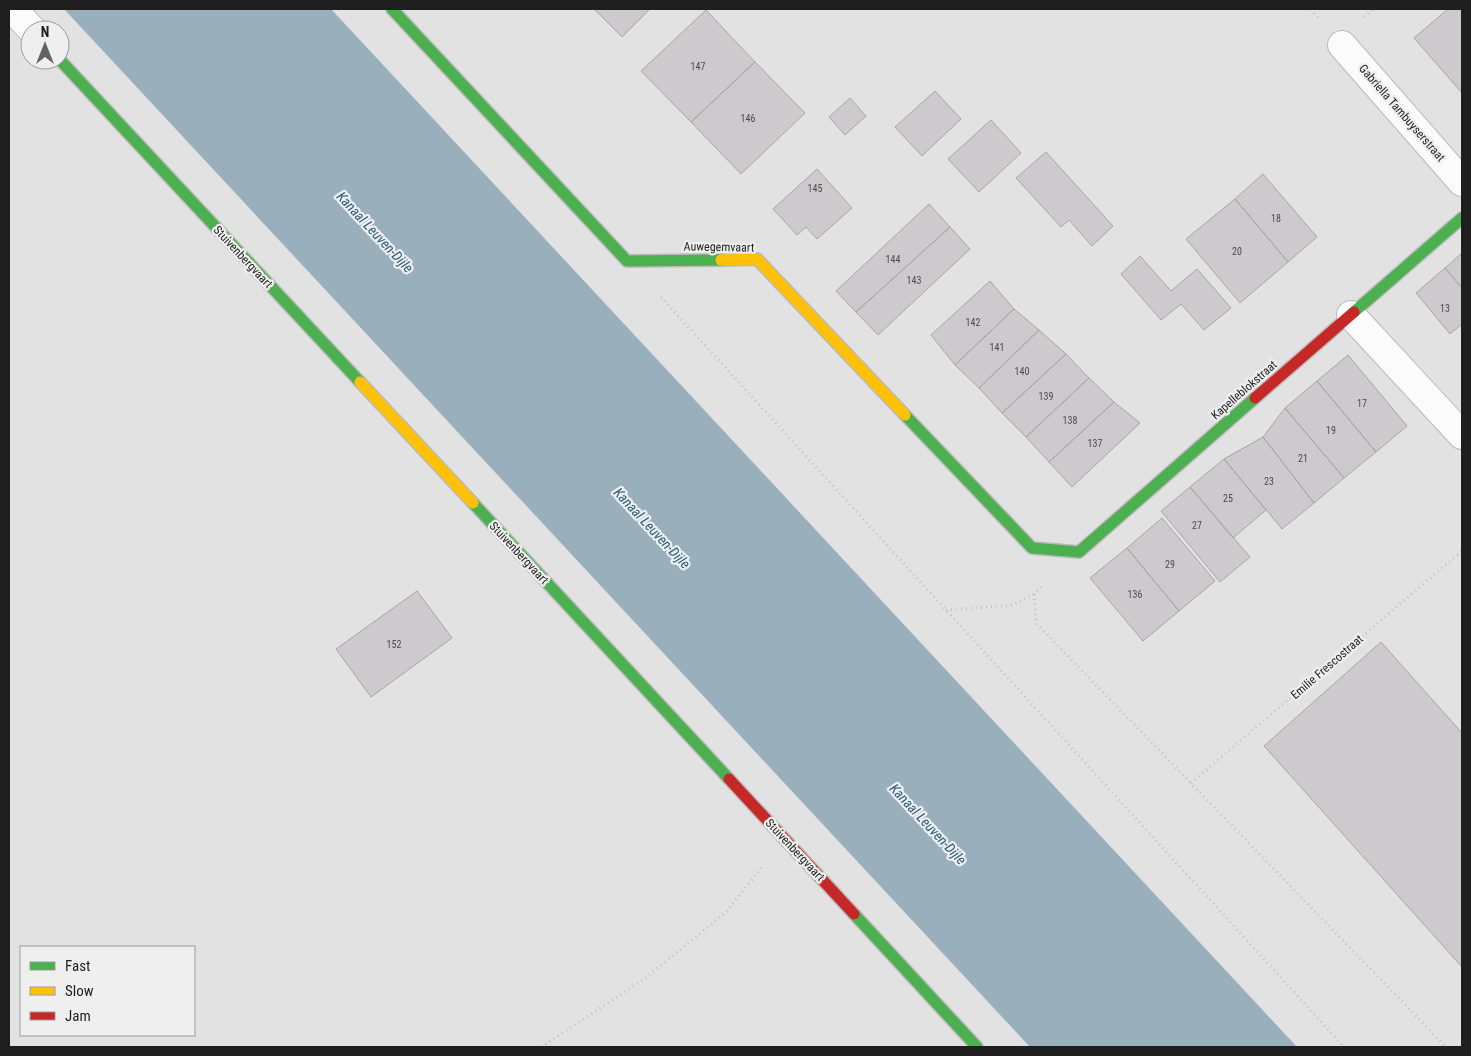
<svg xmlns="http://www.w3.org/2000/svg" width="1471" height="1056" font-family="'Roboto Condensed',sans-serif">
<style>
.water{fill:#99afbc}
.building{fill:#cec9cc;stroke:#a6a6a6}
.lines{fill:none;stroke-linecap:round;stroke-linejoin:round}
.street-casing{stroke:#bababb;stroke-width:30}
.fast-casing{stroke:#bababb;stroke-width:14}
.slow-casing{stroke:#bababb;stroke-width:14}
.jam-casing{stroke:#bababb;stroke-width:14}
.path{stroke:#c1c1c1;stroke-width:3;stroke-dasharray:1 4;stroke-linecap:butt}
.street{stroke:#fbfbfb;stroke-width:28}
.fast{stroke:#4caf50;stroke-width:11}
.slow{stroke:#ffc107;stroke-width:11}
.jam{stroke:#c62828;stroke-width:11}
.labels{text-anchor:middle;dominant-baseline:central;stroke-width:4.5;stroke-linejoin:round;paint-order:stroke}
.number-label{font-size:10px;fill:#4b4a4a}
.street-label{font-size:12px;fill:#1e1e1e;stroke:#efeff0}
.water-label{font-size:14px;font-style:italic;fill:#285d7c;stroke:#efeff0}
</style>
<rect width="100%" height="100%" fill="#e2e2e3"/>
<!-- water -->
<path class="water" d="M64,9h267l966,1038h-267z"/>
<!-- building -->
<path class="building" d="M594,9h56l-28,28z
M1448,9h14v84l-48,-55z
M706,10l49,52 -64,60 -50,-51z
M755,62l50,51 -64,61 -50,-52z
M935,91l26,28 -39,37 -27,-29z
M850,98l16,18 -21,19 -16,-18z
M991,120l30,33 -42,39 -31,-33z
M1046,152l67,74 -21,20 -23,-26 -8,7 -45,-49z
M817,169l35,39 -35,31 -11,-12 -9,8 -24,-26z
M1263,174l54,63 -29,25 -53,-63z
M1235,199l53,63 -48,41 -54,-64z
M929,204l21,23 -94,85 -20,-21z
M950,227l20,22 -92,86 -22,-23z
M1462,253v35l-17,-20z
M1140,256l31,35 26,-22 34,39 -27,22 -23,-26 -20,16 -40,-46z
M1445,268l17,20v36l-12,10 -34,-41z
M990,281l24,28 -59,56 -24,-30z
M1014,309l25,21 -60,58 -24,-23z
M1039,330l27,24 -64,59 -23,-25z
M1066,354l23,24 -63,59 -24,-24z
M1348,355l59,71 -31,26 -59,-71z
M1089,378l25,24 -65,60 -23,-25z
M1317,381l59,71 -32,26 -59,-70z
M1114,402l26,21 -68,64 -23,-25z
M1285,408l59,70 -30,25 -51,-66z
M1263,437l51,66 -32,26 -58,-70z
M1224,459l42,51 -33,28 -43,-51z
M1190,487l60,70 -30,25 -59,-71z
M1162,518l53,63 -36,30 -52,-63z
M1127,548l52,63 -36,30 -53,-63z
M417,591l35,47 -81,59 -35,-48z
M1381,642l81,91v234l-198,-221z"/>
<g class="lines">
<defs>
<path id="street" d="M13,9l19,21
M1342,45l120,137
M1351,315l111,120"/>
<path id="fast" d="M392,9l235,252 94,-1
M60,60l300,322
M1354,312l108,-94
M905,415l127,133 47,4 176,-154
M473,503l256,276
M854,914l123,133"/>
<path id="slow" d="M721,260l36,-1 148,156
M360,382l113,121"/>
<path id="jam" d="M1255,398l99,-86
M729,779l125,135"/>
</defs>
<!-- street casing -->
<use href="#street" class="street-casing"/>
<!-- fast casing -->
<use href="#fast" class="fast-casing"/>
<!-- slow casing -->
<use href="#slow" class="slow-casing"/>
<!-- jam casing -->
<use href="#jam" class="jam-casing"/>
<!-- path -->
<path class="path" d="M1311,9l9,11
M1364,17l9,-8
M661,297l683,750
M1034,594l2,29 410,424
M946,610l67,-5 21,-11 9,-9
M1191,783l271,-232
M541,1047l102,-67 83,-68 37,-46"/>
<!-- street -->
<use href="#street" class="street"/>
<!-- fast -->
<use href="#fast" class="fast"/>
<!-- slow -->
<use href="#slow" class="slow"/>
<!-- jam -->
<use href="#jam" class="jam"/>
</g>
<g class="labels">
<!-- number labels -->
<g class="number-label">
<text x="698" y="66">147</text>
<text x="748" y="118">146</text>
<text x="815" y="188">145</text>
<text x="1276" y="218">18</text>
<text x="1237" y="251">20</text>
<text x="893" y="259">144</text>
<text x="914" y="280">143</text>
<text x="1445" y="308">13</text>
<text x="973" y="322">142</text>
<text x="997" y="347">141</text>
<text x="1022" y="371">140</text>
<text x="1046" y="396">139</text>
<text x="1362" y="403">17</text>
<text x="1070" y="420">138</text>
<text x="1331" y="430">19</text>
<text x="1095" y="443">137</text>
<text x="1303" y="458">21</text>
<text x="1269" y="481">23</text>
<text x="1228" y="498">25</text>
<text x="1197" y="525">27</text>
<text x="1170" y="564">29</text>
<text x="1135" y="594">136</text>
<text x="394" y="644">152</text>
</g>
<!-- street labels -->
<g class="street-label">
<text transform="translate(1402 113) rotate(49)">Gabriella Tambuyserstraat</text>
<text transform="translate(719 247) rotate(1)">Auwegemvaart</text>
<text transform="translate(243 257) rotate(47)">Stuivenbergvaart</text>
<text transform="translate(1244 390) rotate(-41)">Kapelleblokstraat</text>
<text transform="translate(519 553) rotate(47)">Stuivenbergvaart</text>
<text transform="translate(1327 667) rotate(-41)">Emilie Frescostraat</text>
<text transform="translate(795 850) rotate(47)">Stuivenbergvaart</text>
</g>
<!-- water labels -->
<g class="water-label">
<text transform="translate(375 232) rotate(47)">Kanaal Leuven-Dijle</text>
<text transform="translate(652 528) rotate(47)">Kanaal Leuven-Dijle</text>
<text transform="translate(928 824) rotate(47)">Kanaal Leuven-Dijle</text>
</g>
</g>
<!-- border -->
<rect width="1471" height="1056" fill="none" stroke="#1e1e1e" stroke-width="20"/>
<!-- legend -->
<rect x="20" y="946" width="175" height="90" fill="#efeff0" stroke="#9b9b9c"/>
<rect x="30" y="962" width="25" height="8" fill="#4caf50" stroke="#9b9b9c"/>
<text x="65" y="971" font-size="15" fill="#1e1e1e">Fast</text>
<rect x="30" y="987" width="25" height="8" fill="#ffc107" stroke="#9b9b9c"/>
<text x="65" y="996" font-size="15" fill="#1e1e1e">Slow</text>
<rect x="30" y="1012" width="25" height="8" fill="#c62828" stroke="#9b9b9c"/>
<text x="65" y="1021" font-size="15" fill="#1e1e1e">Jam</text>
<!-- north arrow -->
<g transform="translate(45 45)"><circle r="24" fill="#efeff0" stroke="#9b9b9c"/>
<path d="M0-4L9 19L0 12L-9 19Z" fill="#636363"/>
<text y="-8" font-size="14" font-weight="bold" text-anchor="middle" fill="#1e1e1e">N</text>
</g>
</svg>
